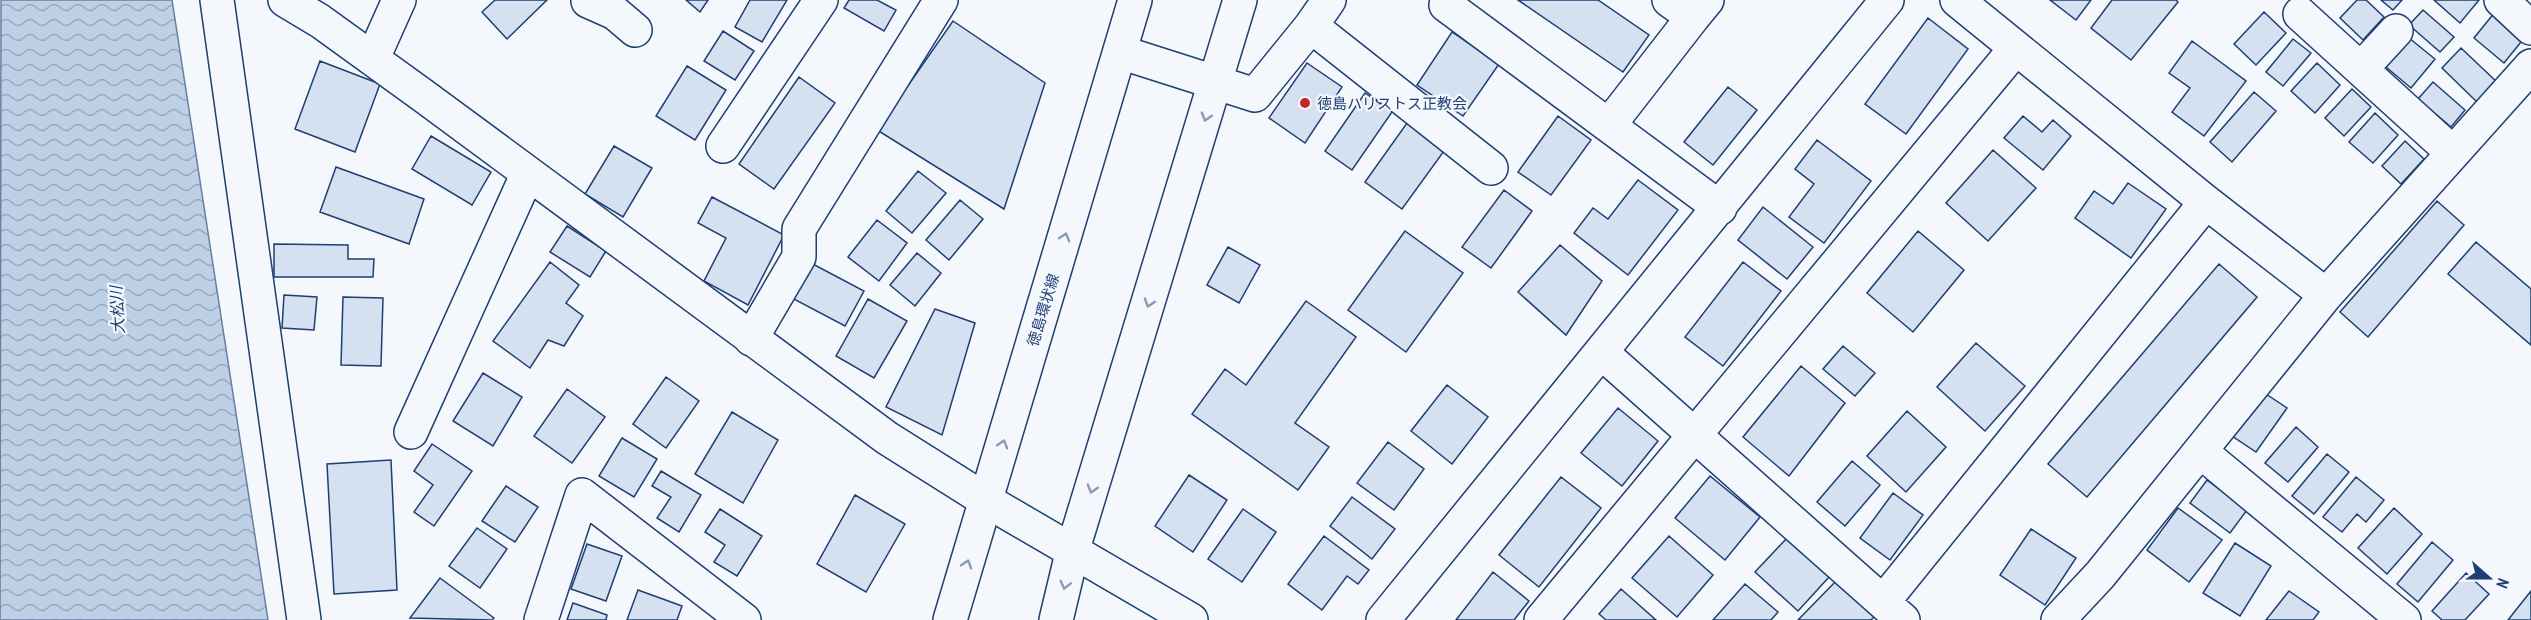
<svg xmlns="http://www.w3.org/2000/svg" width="2531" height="620" font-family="'PT Sans Narrow','Noto Sans JP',sans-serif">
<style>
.water{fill:url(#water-waves);stroke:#687fa3;stroke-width:1.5}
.building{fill:#d5e0f0;stroke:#1d3f73;stroke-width:1.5}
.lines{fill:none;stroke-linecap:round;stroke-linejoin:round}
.street-casing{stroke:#1d3f73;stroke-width:36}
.primary-casing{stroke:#1d3f73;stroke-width:36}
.street{stroke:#f4f7fb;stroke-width:33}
.primary{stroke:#f4f7fb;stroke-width:33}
.oneway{stroke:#889bb7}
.poi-dot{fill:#c62828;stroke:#f4f7fb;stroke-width:2}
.labels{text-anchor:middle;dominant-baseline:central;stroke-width:4.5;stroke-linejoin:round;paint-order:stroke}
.poi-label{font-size:15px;fill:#1d3f73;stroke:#f4f7fb;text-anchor:start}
.street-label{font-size:15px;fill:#1d3f73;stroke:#f4f7fb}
.water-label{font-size:16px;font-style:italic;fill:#1d3f73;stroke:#f4f7fb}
</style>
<defs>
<pattern id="water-waves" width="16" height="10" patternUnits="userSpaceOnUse" patternTransform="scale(1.5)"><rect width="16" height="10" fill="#bed0e5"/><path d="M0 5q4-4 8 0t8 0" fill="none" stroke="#9aaabe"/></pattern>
</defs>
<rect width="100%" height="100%" fill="#f4f7fb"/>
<!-- water -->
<path class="water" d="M1,0h171l96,620h-268z"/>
<!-- building -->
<path class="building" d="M495,0h52l-40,39 -25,-27z
M686,0h22l-8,12z
M750,0h37l-25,42 -27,-15z
M849,0h28l19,10 -12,21 -40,-23z
M1518,0h80l51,35 -26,37z
M2050,0h41l-15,20z
M2112,0h64l2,2 -47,58 -40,-32z
M2357,0h9l18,17 -21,23 -23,-22z
M2381,0h21l-9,10z
M2434,0h45l-19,23z
M2423,10l31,27 -14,15 -31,-27z
M2264,12l22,21 -30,32 -22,-21z
M2495,12l30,25 -21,26 -30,-25z
M1928,18l40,31 -62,85 -41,-30z
M953,21l92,62 -41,126 -127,-79z
M723,31l31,20 -19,29 -31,-19z
M1452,32l47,32 -36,52 -46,-31z
M2409,38l26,21 -24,29 -25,-21z
M2293,39l18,14 -28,33 -17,-14z
M2192,41l54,40 -42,55 -32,-24 18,-24 -21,-15z
M2461,48l38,36 -19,21 -38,-37z
M320,61l60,23 -25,68 -60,-23z
M1307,63l35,24 -37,56 -36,-25z
M2317,63l23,22 -25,28 -24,-22z
M687,66l39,24 -31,50 -39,-24z
M799,77l36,26 -61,86 -35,-25z
M2433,82l32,28 -14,17 -33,-28z
M1728,87l29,23 -44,55 -29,-23z
M2352,89l19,18 -27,29 -19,-18z
M2254,92l22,19 -44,51 -22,-20z
M1365,93l27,19 -40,58 -27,-19z
M2375,113l23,22 -25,28 -24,-21z
M1558,116l33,24 -40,55 -33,-23z
M2023,116l19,16 11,-12 18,16 -28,34 -39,-32z
M1407,123l37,28 -42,58 -37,-27z
M431,136l60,36 -19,33 -60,-36z
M1817,140l54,41 -47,62 -35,-26 25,-33 -19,-15z
M2405,141l19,18 -23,25 -19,-18z
M614,146l38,22 -29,49 -38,-23z
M1993,150l43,38 -48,53 -42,-38z
M336,167l88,32 -15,45 -89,-32z
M918,171l28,22 -34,40 -26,-22z
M1638,180l40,30 -50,65 -54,-42 19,-25 15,11z
M2128,183l38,26 -35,49 -56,-40 19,-27 19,13z
M1504,190l28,21 -41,57 -29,-21z
M712,197l72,38 -36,70 -44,-24 22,-43 -28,-15z
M960,200l23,19 -34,41 -23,-20z
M2437,201l27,24 -96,112 -28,-25z
M1763,207l50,40 -26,32 -49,-39z
M877,220l30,23 -28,38 -31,-24z
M567,226l39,25 -16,26 -40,-25z
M1405,231l58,42 -57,79 -58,-42z
M1918,231l46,39 -51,62 -46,-39z
M2476,242l55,47v56l-83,-71z
M274,244l74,1v14h26l-1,18h-99z
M1560,245l42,36 -36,54 -48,-43z
M1228,247l32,18 -21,38 -32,-18z
M917,253l24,20 -26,33 -25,-21z
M550,262l29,23 -13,18 17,13 -19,30 -16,-6 -18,28 -37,-27z
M809,262l55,29 -19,35 -55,-29z
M1743,262l38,29 -58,75 -38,-29z
M2219,264l38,33 -170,200 -39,-33z
M284,295l33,2 -3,33 -32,-2z
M343,297l40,1 -2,68 -40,-1z
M868,299l39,22 -33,57 -38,-22z
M1306,301l50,36 -61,86 34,24 -31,43 -106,-76 33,-45 21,16z
M935,309l40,14 -33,112 -56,-28z
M1976,343l49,43 -40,45 -48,-44z
M1843,346l32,27 -20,23 -32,-27z
M1801,366l44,37 -56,73 -46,-39z
M483,373l39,24 -29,49 -40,-25z
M666,377l33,24 -33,47 -33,-24z
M1447,385l41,32 -36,47 -41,-33z
M567,389l38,28 -33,46 -38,-27z
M2263,392l24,16 -31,44 -24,-16z
M1618,408l40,33 -36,45 -41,-33z
M1907,411l39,36 -40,45 -39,-36z
M732,412l46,28 -35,63 -48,-29z
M2296,427l22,20 -30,35 -23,-19z
M622,438l35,21 -23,38 -35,-21z
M1388,442l36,27 -30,41 -37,-27z
M432,444l40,27 -38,55 -20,-14 19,-27 -19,-14z
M2327,454l22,18 -35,42 -22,-18z
M391,460l6,130 -63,4 -7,-130z
M1852,461l28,24 -35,41 -28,-24z
M661,471l40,24 -22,37 -22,-14 14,-21 -19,-11z
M1189,475l38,25 -34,52 -38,-26z
M1710,476l50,41 -35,43 -50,-42z
M1561,477l40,31 -62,79 -40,-32z
M2356,477l28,23 -18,22 -9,-8 -15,18 -19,-15z
M2207,480l40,30 -17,23 -40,-30z
M506,486l32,21 -23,35 -33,-21z
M1893,493l30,22 -33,45 -30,-22z
M855,495l50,29 -39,68 -49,-28z
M1352,497l43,32 -23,30 -42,-33z
M2178,508l44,32 -33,42 -42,-32z
M2394,508l28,26 -35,40 -29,-26z
M720,509l42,27 -25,40 -23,-14 11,-17 -20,-13z
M1243,509l33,23 -34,50 -34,-23z
M477,528l30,21 -27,39 -31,-22z
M2031,529l45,29 -31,47 -45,-30z
M1324,536l45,34 -11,14 -11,-8 -25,34 -34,-26z
M1669,536l44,39 -36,42 -45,-39z
M1787,538l42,39 -31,34 -43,-39z
M2432,542l21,18 -35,42 -21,-18z
M2235,543l36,23 -31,50 -37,-23z
M587,544l35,12 -16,45 -35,-12z
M1493,572l36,29 -15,19h-58z
M2466,573l23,21 -24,26h-23l-10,-9z
M440,578l54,40 -2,2 -82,-2z
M1836,581l38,36 -3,3h-73z
M1745,584l33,28 -7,8h-58z
M1621,589l35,31h-50l-7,-6z
M638,590l44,16 -5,14h-50z
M2289,591l30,21 -6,8h-47z
M2531,591v29h-23z
M573,603l34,12 -1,5h-39z"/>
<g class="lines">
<defs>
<path id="street" d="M217,0l87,620
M285,0l35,21 105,76 462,341 100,63 204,119
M1449,0l-3,5 274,203
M1669,0l24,17 14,-17
M1957,0l249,202 120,93
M2501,0l30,28
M588,1l27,12 20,17
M2300,14l153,139
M1311,26l180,142
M1120,52l135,43 56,-69 18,-26
M373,58l26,-58
M2361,69l35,-38
M1609,125l84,-108
M723,146l98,-146
M751,339l48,-82v-28l142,-229
M1601,352l302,268
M411,432l117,-259
M2200,451l204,169
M1883,602l323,-400
M541,620l41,-125 162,125
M1383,620l504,-620
M1541,620l475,-572
M2058,620l42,-45 226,-280 205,-229"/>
<path id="primary" d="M950,620l185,-620
M1056,620l17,-71 167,-549"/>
</defs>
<!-- street casing -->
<use href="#street" class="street-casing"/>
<!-- primary casing -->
<use href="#primary" class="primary-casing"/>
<!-- street -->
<use href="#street" class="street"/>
<!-- primary -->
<use href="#primary" class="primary"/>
</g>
<!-- one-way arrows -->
<defs><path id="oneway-chevron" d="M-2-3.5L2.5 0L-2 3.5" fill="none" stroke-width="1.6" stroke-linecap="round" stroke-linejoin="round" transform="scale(1.5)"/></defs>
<g class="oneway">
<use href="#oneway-chevron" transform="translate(1206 117) rotate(107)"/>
<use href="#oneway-chevron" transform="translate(1065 237) rotate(-73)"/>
<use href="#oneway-chevron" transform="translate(1149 303) rotate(107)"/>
<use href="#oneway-chevron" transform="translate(1003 444) rotate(-73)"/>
<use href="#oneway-chevron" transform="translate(1092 489) rotate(107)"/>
<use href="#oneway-chevron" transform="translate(967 564) rotate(-73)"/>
<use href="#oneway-chevron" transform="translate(1065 585) rotate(104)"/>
</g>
<!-- markers -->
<circle class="poi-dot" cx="1305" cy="103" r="6"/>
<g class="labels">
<!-- poi labels -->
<g class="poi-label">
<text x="1317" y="103">徳島ハリストス正教会</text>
</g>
<!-- street labels -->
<g class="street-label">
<text transform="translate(1043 310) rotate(-73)">徳島環状線</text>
</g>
<!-- water labels -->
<g class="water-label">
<text transform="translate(117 310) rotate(-93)">大松川</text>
</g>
</g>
<!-- north arrow -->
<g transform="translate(2489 578) rotate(111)" stroke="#f4f7fb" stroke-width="4.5" paint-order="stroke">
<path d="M0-4.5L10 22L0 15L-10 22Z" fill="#1d3f73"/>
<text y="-9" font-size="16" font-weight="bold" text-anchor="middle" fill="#1d3f73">N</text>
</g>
</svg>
